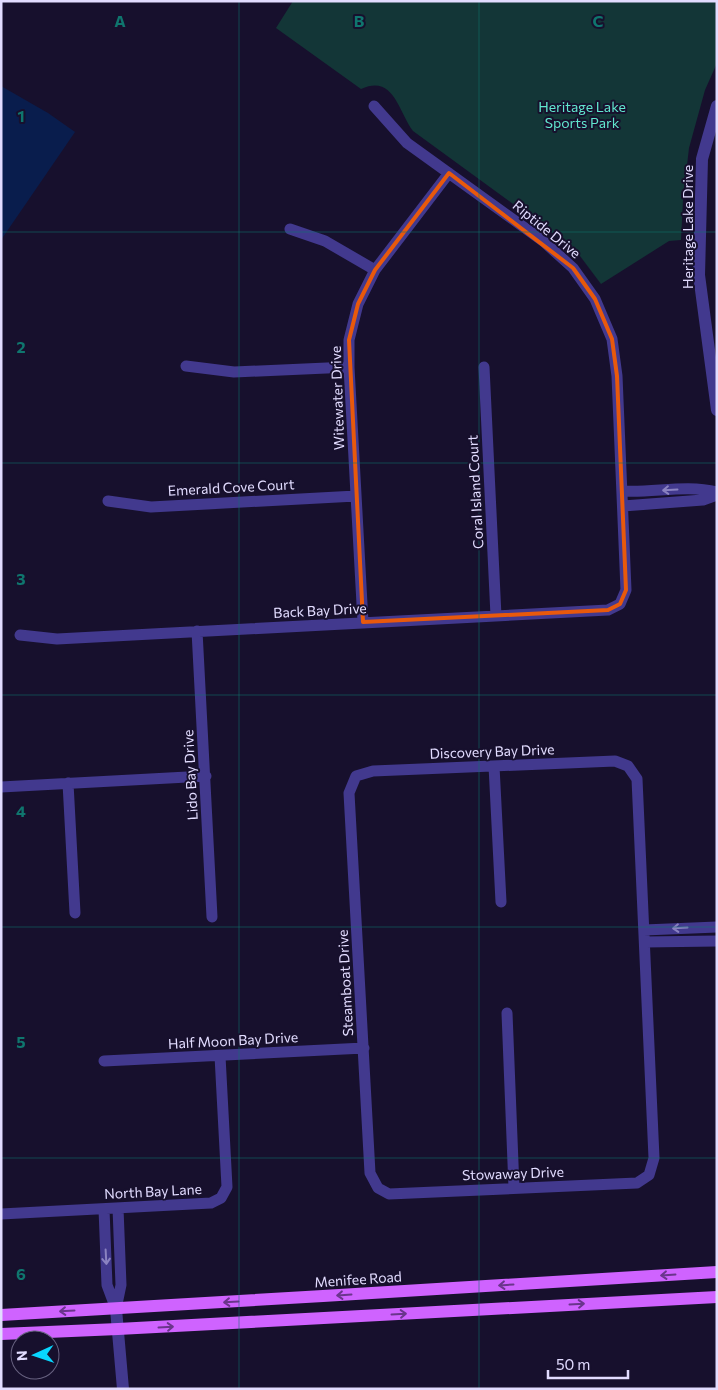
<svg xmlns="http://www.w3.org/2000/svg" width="718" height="1390" font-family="Commissioner,sans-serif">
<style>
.green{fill:#133637}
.water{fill:#091d4d}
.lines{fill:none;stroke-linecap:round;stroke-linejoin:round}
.minor{stroke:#42398e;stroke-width:11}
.tertiary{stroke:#42398e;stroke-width:12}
.primary{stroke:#cf63ff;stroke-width:12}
.oneway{stroke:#8a82c1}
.oneway2{stroke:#6a358c}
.marked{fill:none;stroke:#e8590c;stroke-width:4;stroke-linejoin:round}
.grid{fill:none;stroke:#0f766e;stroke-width:1;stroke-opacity:0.55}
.labels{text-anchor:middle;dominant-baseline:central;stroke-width:4;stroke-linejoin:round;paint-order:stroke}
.park-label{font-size:14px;fill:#61e6ce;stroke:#17102d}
.street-label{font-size:14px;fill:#e2dcff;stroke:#17102d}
.grid-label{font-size:16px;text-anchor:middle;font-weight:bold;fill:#0f766e;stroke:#17102d;stroke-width:4;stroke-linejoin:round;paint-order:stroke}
</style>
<rect width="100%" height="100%" fill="#17102d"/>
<!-- green -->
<path class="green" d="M293,1h424v62l-12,27 -16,58 -6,52 -2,40 -12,1 -68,43 -21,-28 -23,-20 -144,-105c-15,-20 -19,-57 -52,-42l-85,-61z"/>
<!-- water -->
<path class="water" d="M1,86l47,27 27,19 -74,108z"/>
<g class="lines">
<!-- minor -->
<path class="minor" d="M290,229l35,12 50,29
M186,366l48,6 115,-5
M484,367l12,249
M623,491c31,2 63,-7 94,1
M108,501l43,6 205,-11
M623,506l80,-6 14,-5
M363,622l-14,-255v-27l9,-36 17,-34 74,-97
M197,631l15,286
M20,635l37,4 551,-29 12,-6 6,-14 -9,-214 -5,-37 -17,-40 -22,-31 -30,-27 -136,-98 -33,-37
M615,761l13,5 9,13 17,379 -5,17 -12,8 -248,11 -11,-6 -8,-15 -21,-380 7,-17 17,-5z
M494,766l7,136
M68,783l7,130
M1,787l205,-11
M644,930l73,-3
M645,942l72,-1
M507,1013l7,175
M104,1061l260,-13
M104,1209l3,76 9,24
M1,1214l210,-11 10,-5 6,-11 -7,-131
M116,1309l5,-24 -3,-77"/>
<!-- tertiary -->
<path class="tertiary" d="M717,106l-15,53 -3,116 18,135
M116,1309l7,80"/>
<!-- primary -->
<path class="primary" d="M1,1315l322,-19 394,-24
M1,1334l117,-5 599,-32"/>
</g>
<!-- one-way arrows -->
<defs><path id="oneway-shaft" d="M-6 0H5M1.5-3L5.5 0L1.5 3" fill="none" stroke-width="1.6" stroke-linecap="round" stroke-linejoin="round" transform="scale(1.25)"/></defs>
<g class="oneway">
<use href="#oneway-shaft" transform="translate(670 490) rotate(177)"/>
<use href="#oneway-shaft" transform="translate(680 928) rotate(177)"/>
<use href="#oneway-shaft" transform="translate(106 1257) rotate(87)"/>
</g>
<g class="oneway2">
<use href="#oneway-shaft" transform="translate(668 1275) rotate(176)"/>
<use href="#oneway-shaft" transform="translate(506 1285) rotate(176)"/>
<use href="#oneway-shaft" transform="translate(344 1295) rotate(176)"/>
<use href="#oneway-shaft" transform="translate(231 1302) rotate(177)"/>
<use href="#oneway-shaft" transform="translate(577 1304) rotate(-3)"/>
<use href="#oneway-shaft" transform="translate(67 1311) rotate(177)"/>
<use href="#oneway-shaft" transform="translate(399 1314) rotate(-3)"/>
<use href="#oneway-shaft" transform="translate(166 1327) rotate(-3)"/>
</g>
<!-- marked area -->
<path class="marked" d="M449,173l124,95 22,31 17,40 5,37 9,214 -6,14 -12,6 -245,12 -14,-282 9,-36 17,-34z"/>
<!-- grid -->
<path class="grid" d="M239,1v1388M479,1v1388M1,232h716M1,463h716M1,695h716M1,927h716M1,1158h716"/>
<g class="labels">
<!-- park labels -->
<g class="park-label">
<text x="582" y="106">Heritage Lake<tspan x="582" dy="16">Sports Park</tspan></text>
</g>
<!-- street labels -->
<g class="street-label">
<text transform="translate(687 227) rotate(-90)">Heritage Lake Drive</text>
<text transform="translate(547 229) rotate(39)">Riptide Drive</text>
<text transform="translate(337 398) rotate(-92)">Witewater Drive</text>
<text transform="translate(231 487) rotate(-3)">Emerald Cove Court</text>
<text transform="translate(475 492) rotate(-93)">Coral Island Court</text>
<text transform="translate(320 610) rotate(-3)">Back Bay Drive</text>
<text transform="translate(492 751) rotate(-2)">Discovery Bay Drive</text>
<text transform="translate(190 775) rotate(-93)">Lido Bay Drive</text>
<text transform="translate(345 983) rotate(-93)">Steamboat Drive</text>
<text transform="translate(233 1040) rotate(-3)">Half Moon Bay Drive</text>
<text transform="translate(513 1173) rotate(-2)">Stowaway Drive</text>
<text transform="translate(153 1191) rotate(-3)">North Bay Lane</text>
<text transform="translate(358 1279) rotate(-4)">Menifee Road</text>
</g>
</g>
<g class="grid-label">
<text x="120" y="27">A</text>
<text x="359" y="27">B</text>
<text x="598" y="27">C</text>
<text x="21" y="122">1</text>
<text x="21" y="353">2</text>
<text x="21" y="585">3</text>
<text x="21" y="817">4</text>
<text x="21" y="1048">5</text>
<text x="21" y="1280">6</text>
</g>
<!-- border -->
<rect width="718" height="1390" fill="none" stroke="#e2dcff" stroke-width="5"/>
<!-- north arrow -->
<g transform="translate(35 1355) rotate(267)"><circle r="24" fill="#17102d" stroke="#686281"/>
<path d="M0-4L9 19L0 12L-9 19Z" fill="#08d6ff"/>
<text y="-8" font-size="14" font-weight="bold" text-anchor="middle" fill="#e2dcff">N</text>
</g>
<!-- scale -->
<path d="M548 1370v8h80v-8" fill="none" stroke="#e2dcff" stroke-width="2.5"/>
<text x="556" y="1370" font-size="15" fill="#e2dcff" stroke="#17102d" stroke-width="4" paint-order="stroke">50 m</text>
</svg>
